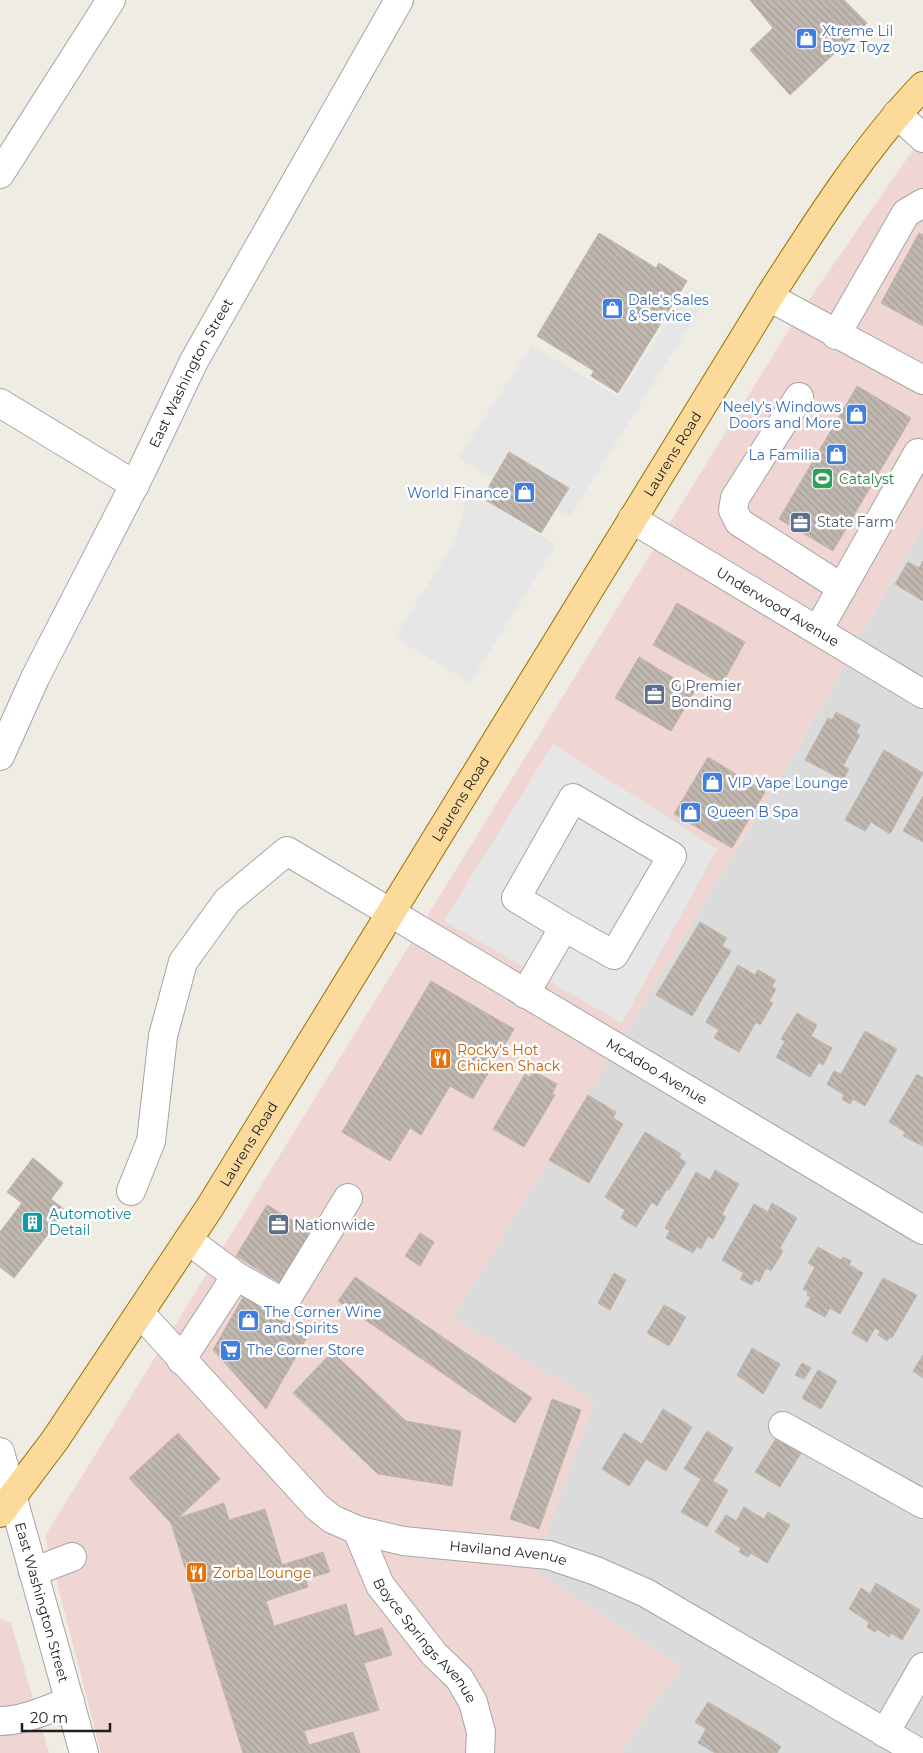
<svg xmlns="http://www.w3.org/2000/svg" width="923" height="1753" font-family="Montserrat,sans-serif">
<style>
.residential{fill:#dcdbdb}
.commercial{fill:#f0d6d2}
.parking{fill:#e6e6e6}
.building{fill:url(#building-back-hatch);stroke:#c1b4a6}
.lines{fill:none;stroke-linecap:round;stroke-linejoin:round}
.minor-casing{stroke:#a5a5a5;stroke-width:30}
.major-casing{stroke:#977200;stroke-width:30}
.minor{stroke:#fff;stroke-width:28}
.major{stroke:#fcda9b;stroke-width:28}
.labels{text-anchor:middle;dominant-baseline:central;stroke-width:5;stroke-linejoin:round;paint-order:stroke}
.shop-label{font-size:14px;fill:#366cbe;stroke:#fff;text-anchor:start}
.street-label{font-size:14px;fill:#1e1e1e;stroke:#fff}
.leisure-label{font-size:14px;fill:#27864d;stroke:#fff;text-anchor:start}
.service-label{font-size:14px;fill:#4e5e75;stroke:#fff;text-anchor:start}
.food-label{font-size:14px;fill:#c56008;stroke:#fff;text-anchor:start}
.culture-label{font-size:14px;fill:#0d838f;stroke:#fff;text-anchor:start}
</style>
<defs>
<pattern id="building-back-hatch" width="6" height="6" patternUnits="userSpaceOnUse" patternTransform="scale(1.25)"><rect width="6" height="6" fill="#c0b8b0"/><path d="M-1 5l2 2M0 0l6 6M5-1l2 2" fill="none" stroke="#a59e97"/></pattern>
</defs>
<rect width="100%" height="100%" fill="#efece3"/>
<!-- residential -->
<path class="residential" d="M923,525v1228h-302l60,-87 -148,-95 61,-170 -142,-83 339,-558z"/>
<!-- commercial -->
<path class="commercial" d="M923,139v386l-132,235 -338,558 142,83 -62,170 148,95 -60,87h-520l-56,-217 748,-1213 124,-179z
M0,1619l11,4 38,130h-49z"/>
<!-- parking -->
<path class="parking" d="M690,287l17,11 -137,218 -15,-6 13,-22 -59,-36 -16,26 -35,-20 74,-113 86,52z
M468,490l88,55 -86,138 -75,-46 60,-96z
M553,744l164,105 -95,174 -178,-102z"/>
<!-- building -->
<path class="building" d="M750,0h94l23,23 -77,72 -40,-45 23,-22z
M599,233l57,35 3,-5 28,18 -69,112 -27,-17 3,-5 -57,-35z
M919,233l4,2v91l-42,-23z
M857,386l54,32 -78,133 -54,-32z
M509,452l60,36 -28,45 -59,-35z
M923,561v40l-28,-17 13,-22 11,6z
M677,603l68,39 -23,42 -69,-39z
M639,657l56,34 -24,40 -56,-33z
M836,712l24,13 -4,8 4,2 -17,31 6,3 -6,11 -38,-20 23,-42 4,2z
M884,750l39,23 -33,61 -19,-12 -6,9 -20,-11z
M708,757l57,35 -33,56 -58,-34z
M923,796v46l-20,-11z
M700,922l27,16 -5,8 9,5 -39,65 -36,-21z
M738,965l17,10 3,-5 18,10 -4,6 4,3 -7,12 4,2 -13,22 -4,-3 -17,30 -25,-14 5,-8 -13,-8z
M431,981l83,48 -41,70 -23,-13 -29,49 -11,-7 -20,33 -48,-29z
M797,1013l20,12 -6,11 21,12 -9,17 -4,-3 -9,15 -34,-20 9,-16 -4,-2z
M865,1031l32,18 -32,57 -12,-7 -3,5 -8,-5 2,-4 -17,-11 7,-13 7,3z
M534,1071l23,13 -5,10 3,1 -31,52 -31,-18 32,-55 5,3z
M917,1074l6,4v68l-20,-10 2,-4 -16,-10z
M588,1095l28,17 -3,6 10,6 -34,59 -40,-23z
M645,1132l36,22 -2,4 7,4 -17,28 -2,-1 -10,17 -5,-4 -16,25 -15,-9 4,-8 -20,-13z
M33,1158l30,25 -12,16 15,12 -52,67 -14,-11v-35l22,-29 -15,-11z
M715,1170l24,14 -17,30 4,3 -13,22 -5,-3 -7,13 -4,-3 -4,7 -27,-15 4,-7 -5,-3 31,-56 14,8z
M772,1203l25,15 -17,30 3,3 -12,20 -5,-3 -7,14 -4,-3 -3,6 -12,-6 4,-6 -22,-13 32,-56 14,8z
M267,1205l46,28 -31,51 -46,-28z
M420,1233l14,9 -14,24 -15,-10z
M818,1247l23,13 2,-3 8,4 -2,4 14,8 -23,41 -10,-6 -5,9 -20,-11 6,-9 -4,-2 1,-3 -5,-3 12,-22 -7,-4z
M614,1273l12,7 -16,30 -12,-7z
M355,1277l162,111 -17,25 -162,-112z
M883,1278l34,17 -25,43 -2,-1 -3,4 -9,-6 2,-4 -5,-3 -8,14 -15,-9z
M246,1292l23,22 40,20 -43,75 -53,-59z
M664,1305l22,12 -17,29 -22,-13z
M752,1348l28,16 -17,30 -26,-19z
M332,1352l74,69 55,10 -9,55 -74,-12 -85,-81z
M923,1355v23l-10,-7z
M802,1363l9,5 -7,11 -9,-4z
M818,1370l19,11 -16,28 -19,-11z
M517,1388l15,10 -17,25 -15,-10z
M552,1399l29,11 -42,119 -29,-10z
M663,1409l29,18 -26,44 -20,-12 -17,27 -27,-17 22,-36 18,11z
M707,1431l26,17 -20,33 15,9 -21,37 -26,-15 20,-33 -17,-10z
M178,1433l42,46 -42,39 46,-15 5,17 36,-11 17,56 41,-13 7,20 -24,7 2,8 -42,14 8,25 72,-22 9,32 27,-8 10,27 -28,8 15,47 -75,21 5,14 44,-13 7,21h-117l-72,-230 -42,-45z
M777,1437l24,16 -21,34 -25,-15z
M744,1507l20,12 4,-7 22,13 -23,38 -16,-10 -3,4 -9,-5 2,-4 -26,-16 11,-17 10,6z
M876,1583l44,27 -18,30 -11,-7 -2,4 -12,-8 -2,3 -8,-5 2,-5 -20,-13 12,-21 9,6z
M708,1702l61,36 12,9 -4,6h-62l-17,-10 8,-14 -11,-7z"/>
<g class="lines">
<defs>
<g id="minor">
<path d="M897,114l26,24"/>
<path d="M0,174l111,-174"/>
<path d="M769,297l154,83"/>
<path d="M836,335l70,-122 17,-10"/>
<path d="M799,397l-64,101 -2,12 6,12 103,66"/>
<path d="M0,403l135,82"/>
<path id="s1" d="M632,519l291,175"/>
<path d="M818,630l100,-177"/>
<path id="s2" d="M0,756l35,-78 107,-208 52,-109 205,-361"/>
<path d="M525,994l39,-67 50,28 58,-99 -99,-58 -57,100 48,29"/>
<path id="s3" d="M131,1191l20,-50 12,-105 20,-74 44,-61 60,-50 636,379"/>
<path d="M236,1276l48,27 64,-105"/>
<path id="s4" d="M141,1314l176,193 15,12 25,11 46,11 146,14 47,16 50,22 274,160"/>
<path d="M181,1360l55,-84 -48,-36"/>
<path d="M783,1426l140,78"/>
<path id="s5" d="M0,1452l84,301"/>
<path id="s6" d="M357,1530l23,55 54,69 25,24 14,24 8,30 -1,21"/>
<path d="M33,1572l39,-15"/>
<path d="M0,1721c24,0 48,-12 70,-20"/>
<path d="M885,1733l38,-66"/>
</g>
<g id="major">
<path id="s7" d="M0,1513l55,-73 155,-233 559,-910c47,-73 94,-148 154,-211"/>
</g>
</defs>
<!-- minor casing -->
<use href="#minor" class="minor-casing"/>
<!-- major casing -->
<use href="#major" class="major-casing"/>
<!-- minor -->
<use href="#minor" class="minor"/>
<!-- major -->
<use href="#major" class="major"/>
</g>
<!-- icons -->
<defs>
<symbol id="shop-square" viewBox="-11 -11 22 22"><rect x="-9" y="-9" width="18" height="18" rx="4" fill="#3f7fe0" stroke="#fff"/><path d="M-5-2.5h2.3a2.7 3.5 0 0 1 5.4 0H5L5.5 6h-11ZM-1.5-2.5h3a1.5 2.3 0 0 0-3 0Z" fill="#fff"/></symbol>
<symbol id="stadium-square" viewBox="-11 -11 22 22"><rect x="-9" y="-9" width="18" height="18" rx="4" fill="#2e9e5b" stroke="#fff"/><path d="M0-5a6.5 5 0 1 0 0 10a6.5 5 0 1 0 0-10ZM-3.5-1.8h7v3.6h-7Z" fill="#fff"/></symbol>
<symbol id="office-square" viewBox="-11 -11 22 22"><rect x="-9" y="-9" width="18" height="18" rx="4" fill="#5c6f8a" stroke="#fff"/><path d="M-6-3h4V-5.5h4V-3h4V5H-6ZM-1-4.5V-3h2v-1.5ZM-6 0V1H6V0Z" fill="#fff"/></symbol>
<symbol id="restaurant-square" viewBox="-11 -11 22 22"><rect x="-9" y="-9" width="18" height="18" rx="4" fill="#e8710a" stroke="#fff"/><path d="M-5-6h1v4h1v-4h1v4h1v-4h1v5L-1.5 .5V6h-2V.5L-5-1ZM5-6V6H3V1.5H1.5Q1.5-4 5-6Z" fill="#fff"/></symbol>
<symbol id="building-square" viewBox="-11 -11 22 22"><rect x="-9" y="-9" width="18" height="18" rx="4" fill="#0f9aa8" stroke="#fff"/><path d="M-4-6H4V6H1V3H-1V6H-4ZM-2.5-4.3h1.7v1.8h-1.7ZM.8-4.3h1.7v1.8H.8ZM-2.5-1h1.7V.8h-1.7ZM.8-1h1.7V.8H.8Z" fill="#fff"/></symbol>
<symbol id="supermarket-square" viewBox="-11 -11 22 22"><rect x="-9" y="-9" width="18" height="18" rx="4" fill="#3f7fe0" stroke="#fff"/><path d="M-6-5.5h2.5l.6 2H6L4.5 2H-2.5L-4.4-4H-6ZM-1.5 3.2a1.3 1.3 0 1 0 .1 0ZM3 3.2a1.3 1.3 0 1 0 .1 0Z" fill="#fff"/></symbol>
</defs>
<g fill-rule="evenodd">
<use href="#shop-square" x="794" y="26" width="25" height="25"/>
<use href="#shop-square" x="600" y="296" width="25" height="25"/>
<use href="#shop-square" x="844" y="402" width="25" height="25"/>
<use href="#shop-square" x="824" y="442" width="25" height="25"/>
<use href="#stadium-square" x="810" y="466" width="25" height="25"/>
<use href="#shop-square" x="512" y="480" width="25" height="25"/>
<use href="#office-square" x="788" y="510" width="25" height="25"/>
<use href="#office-square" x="642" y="682" width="25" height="25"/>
<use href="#shop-square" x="700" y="770" width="25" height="25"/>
<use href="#shop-square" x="678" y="800" width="25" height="25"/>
<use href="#restaurant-square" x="428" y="1046" width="25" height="25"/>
<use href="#building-square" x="20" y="1210" width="25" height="25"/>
<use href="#office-square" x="266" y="1212" width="25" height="25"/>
<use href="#shop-square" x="236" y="1308" width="25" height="25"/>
<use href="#supermarket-square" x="218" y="1338" width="25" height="25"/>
<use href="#restaurant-square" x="184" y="1560" width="25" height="25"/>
</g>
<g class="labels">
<!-- shop labels -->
<g class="shop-label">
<text x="822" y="31">Xtreme Lil<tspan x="822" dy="16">Boyz Toyz</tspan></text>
<text x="628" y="300">Dale's Sales<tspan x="628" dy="16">&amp; Service</tspan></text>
<text x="841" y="407" text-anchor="end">Neely's Windows<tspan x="841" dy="16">Doors and More</tspan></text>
<text x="820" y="455" text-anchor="end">La Familia</text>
<text x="509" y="493" text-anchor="end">World Finance</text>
<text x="728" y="783">VIP Vape Lounge</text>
<text x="707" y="812">Queen B Spa</text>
<text x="264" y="1312">The Corner Wine<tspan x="264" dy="16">and Spirits</tspan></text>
<text x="247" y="1350">The Corner Store</text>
</g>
<!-- street labels -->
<g class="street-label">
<text stroke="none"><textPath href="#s2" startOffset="428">East Washington Street</textPath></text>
<text stroke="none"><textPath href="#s7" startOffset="1255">Laurens Road</textPath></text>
<text stroke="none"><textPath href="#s1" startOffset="170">Underwood Avenue</textPath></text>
<text stroke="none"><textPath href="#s7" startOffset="850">Laurens Road</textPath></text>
<text stroke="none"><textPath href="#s3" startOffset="820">McAdoo Avenue</textPath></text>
<text stroke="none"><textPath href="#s7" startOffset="445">Laurens Road</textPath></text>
<text stroke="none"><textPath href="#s4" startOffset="461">Haviland Avenue</textPath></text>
<text stroke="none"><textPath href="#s5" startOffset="156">East Washington Street</textPath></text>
<text stroke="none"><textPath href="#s6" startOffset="131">Boyce Springs Avenue</textPath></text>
</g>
<!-- leisure labels -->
<g class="leisure-label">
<text x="839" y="479">Catalyst</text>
</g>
<!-- service labels -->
<g class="service-label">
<text x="817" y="522">State Farm</text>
<text x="671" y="686">G Premier<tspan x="671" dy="16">Bonding</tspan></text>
<text x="294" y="1225">Nationwide</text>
</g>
<!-- food labels -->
<g class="food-label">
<text x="457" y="1050">Rocky's Hot<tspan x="457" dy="16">Chicken Shack</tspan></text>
<text x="213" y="1573">Zorba Lounge</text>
</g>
<!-- culture labels -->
<g class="culture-label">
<text x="49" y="1214">Automotive<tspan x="49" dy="16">Detail</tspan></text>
</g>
</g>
<!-- scale -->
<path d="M22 1723v8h88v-8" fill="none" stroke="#1e1e1e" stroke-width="2.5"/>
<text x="30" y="1723" font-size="15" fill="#1e1e1e" stroke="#ffffff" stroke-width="4" paint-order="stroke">20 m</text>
</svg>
